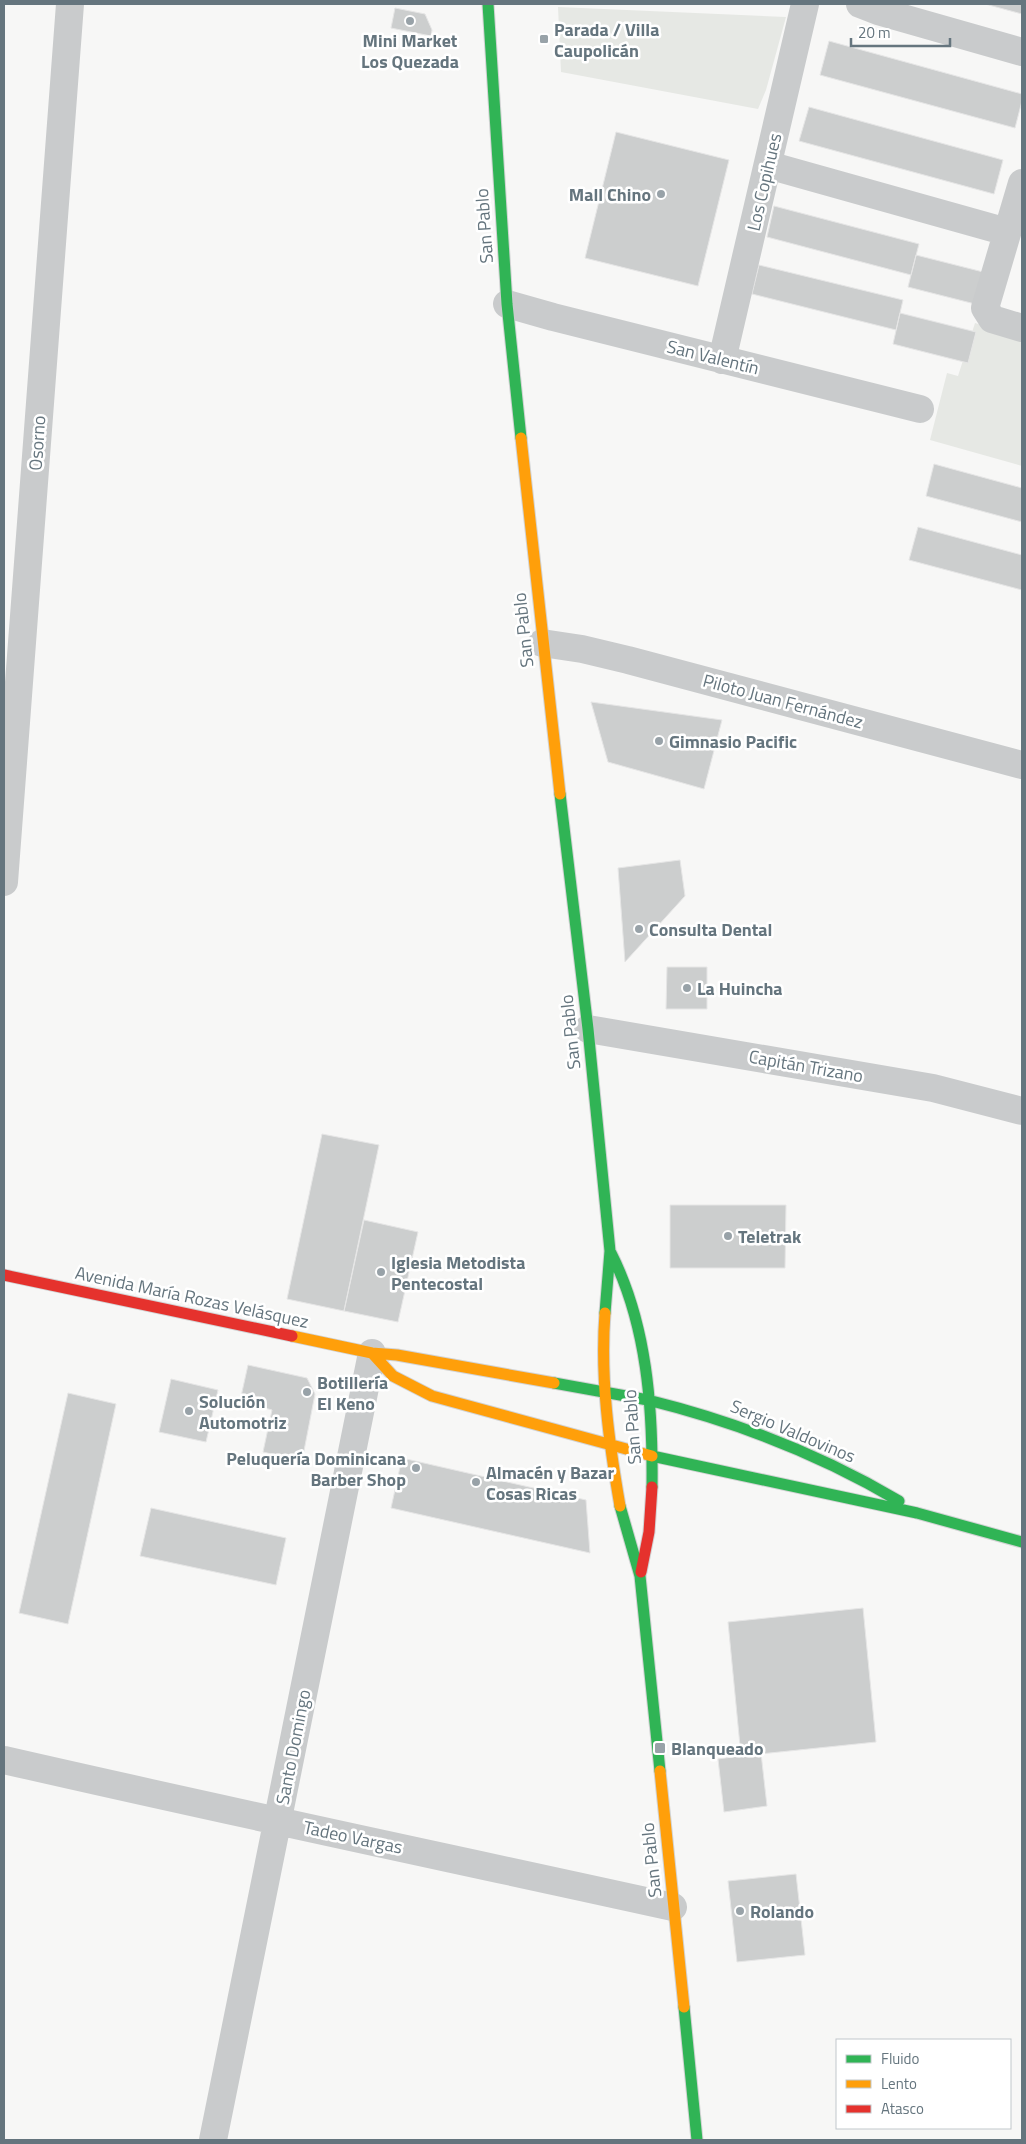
<svg xmlns="http://www.w3.org/2000/svg" width="1026" height="2144" font-family="'Titillium Web',sans-serif">
<style>
.green{fill:#e6e8e4}
.building{fill:#cccece;stroke:#e6e6e6}
.lines{fill:none;stroke-linecap:round;stroke-linejoin:round}
.fast-casing{stroke:#d2d3d4;stroke-width:13}
.slow-casing{stroke:#d2d3d4;stroke-width:13}
.jam-casing{stroke:#d2d3d4;stroke-width:13}
.street{stroke:#c9cbcc;stroke-width:28}
.fast{stroke:#30b455;stroke-width:11}
.slow{stroke:#ff9f0a;stroke-width:11}
.jam{stroke:#e5322d;stroke-width:11}
.poi-dot{fill:#98a2a8;stroke:#fff;stroke-width:2}
.labels{text-anchor:middle;dominant-baseline:central;stroke-width:5;stroke-linejoin:round;paint-order:stroke}
.poi-label{font-size:18px;font-weight:bold;fill:#65757e;stroke:#fff;text-anchor:start}
.street-label{font-size:18px;fill:#65757e;stroke:#fff}
</style>
<rect width="100%" height="100%" fill="#f7f7f6"/>
<!-- green -->
<path class="green" d="M558,7l228,10 -20,73 -8,19 -197,-37z
M975,323l47,14v129l-92,-26 17,-67 11,3z"/>
<!-- building -->
<path class="building" d="M985,4h37v10z
M395,8l30,6 7,16 -1,6 -40,-8z
M829,41l193,53v7l-7,27 -195,-53z
M809,107l194,53 -9,34 -195,-53z
M616,132l113,28 -31,126 -113,-28z
M774,206l145,38 -8,31 -144,-38z
M916,255l75,19 -8,32 -75,-19z
M759,265l144,35 -7,30 -144,-36z
M900,313l76,19 -8,31 -75,-19z
M934,464l88,24v34l-96,-26z
M918,527l104,28v35l-113,-30z
M591,702l131,18 -18,69 -96,-27z
M680,860l5,36 -60,66 -7,-94z
M667,967h40v42h-41z
M322,1134l57,11 -35,166 -57,-12z
M670,1205h116l-1,63h-115z
M364,1220l54,12 -20,90 -54,-11z
M248,1365l59,13 8,16 -13,67 -39,-9 9,-42 -32,-9z
M171,1379l47,11 -12,52 -47,-10z
M68,1393l48,11 -48,220 -49,-11z
M402,1458l184,42 4,53 -199,-45z
M151,1508l135,30 -10,47 -136,-29z
M863,1608l13,134 -135,14 -13,-134z
M761,1753l6,53 -43,6 -6,-53z
M796,1874l9,81 -68,7 -9,-81z"/>
<g class="lines">
<defs>
<path id="fast" d="M488,4l19,300 14,134
M560,794l28,235 22,222 -5,62
M611,1253c36,71 42,155 41,234
M554,1383l94,17
M648,1400c89,22 172,54 251,101
M652,1456l265,57 105,29
M620,1506l20,70 20,195
M684,2007l13,133"/>
<path id="slow" d="M521,438l39,356
M605,1313c-5,65 4,130 15,193
M292,1336l80,17 25,2 157,28
M372,1353l21,23 39,20 220,60
M660,1771l24,236"/>
<path id="jam" d="M4,1275l288,61
M641,1572l8,-40 3,-45"/>
</defs>
<!-- fast casing -->
<use href="#fast" class="fast-casing"/>
<!-- slow casing -->
<use href="#slow" class="slow-casing"/>
<!-- jam casing -->
<use href="#jam" class="jam-casing"/>
<!-- street -->
<path class="street" d="M860,4l18,7 144,41
M768,165l239,67
M1022,183l-37,125 7,11 30,9
M507,304l46,13 367,92
M722,360l83,-356
M542,643l40,6 46,11 394,105
M4,882l66,-878
M588,1029l345,59 89,23
M4,1760c222,51 446,98 669,147
M213,2140l159,-787"/>
<!-- fast -->
<use href="#fast" class="fast"/>
<!-- slow -->
<use href="#slow" class="slow"/>
<!-- jam -->
<use href="#jam" class="jam"/>
</g>
<!-- markers -->
<g class="poi-dot">
<circle cx="410" cy="21" r="5"/>
<rect x="539" y="34" width="10" height="10" rx="2.5"/>
<circle cx="661" cy="194" r="5"/>
<circle cx="659" cy="741" r="5"/>
<circle cx="639" cy="929" r="5"/>
<circle cx="687" cy="988" r="5"/>
<circle cx="728" cy="1236" r="5"/>
<circle cx="381" cy="1272" r="5"/>
<circle cx="307" cy="1392" r="5"/>
<circle cx="189" cy="1411" r="5"/>
<circle cx="416" cy="1468" r="5"/>
<circle cx="476" cy="1482" r="5"/>
<rect x="654" y="1742" width="12" height="12" rx="2.5"/>
<circle cx="740" cy="1911" r="5"/>
</g>
<g class="labels">
<!-- poi labels -->
<g class="poi-label">
<text x="554" y="29">Parada / Villa<tspan x="554" dy="21">Caupolicán</tspan></text>
<text x="410" y="40" text-anchor="middle">Mini Market<tspan x="410" dy="21">Los Quezada</tspan></text>
<text x="651" y="194" text-anchor="end">Mall Chino</text>
<text x="669" y="741">Gimnasio Pacific</text>
<text x="649" y="929">Consulta Dental</text>
<text x="697" y="988">La Huincha</text>
<text x="738" y="1236">Teletrak</text>
<text x="391" y="1262">Iglesia Metodista<tspan x="391" dy="21">Pentecostal</tspan></text>
<text x="317" y="1382">Botillería<tspan x="317" dy="21">El Keno</tspan></text>
<text x="199" y="1401">Solución<tspan x="199" dy="21">Automotriz</tspan></text>
<text x="406" y="1458" text-anchor="end">Peluquería Dominicana<tspan x="406" dy="21">Barber Shop</tspan></text>
<text x="486" y="1472">Almacén y Bazar<tspan x="486" dy="21">Cosas Ricas</tspan></text>
<text x="671" y="1748">Blanqueado</text>
<text x="750" y="1911">Rolando</text>
</g>
<!-- street labels -->
<g class="street-label">
<text transform="translate(764 182) rotate(-77)">Los Copihues</text>
<text transform="translate(484 226) rotate(-94)">San Pablo</text>
<text transform="translate(713 357) rotate(14)">San Valentín</text>
<text transform="translate(37 443) rotate(-86)">Osorno</text>
<text transform="translate(523 630) rotate(-96)">San Pablo</text>
<text transform="translate(783 701) rotate(15)">Piloto Juan Fernández</text>
<text transform="translate(570 1032) rotate(-96)">San Pablo</text>
<text transform="translate(806 1066) rotate(10)">Capitán Trizano</text>
<text transform="translate(192 1297) rotate(12)">Avenida María Rozas Velásquez</text>
<text transform="translate(632 1427) rotate(-94)">San Pablo</text>
<text transform="translate(793 1431) rotate(23)">Sergio Valdovinos</text>
<text transform="translate(293 1747) rotate(-79)">Santo Domingo</text>
<text transform="translate(353 1837) rotate(12)">Tadeo Vargas</text>
<text transform="translate(651 1860) rotate(-96)">San Pablo</text>
</g>
</g>
<!-- border -->
<rect width="1026" height="2144" fill="none" stroke="#65757e" stroke-width="10"/>
<!-- legend -->
<rect x="836" y="2039" width="175" height="90" fill="#ffffff" stroke="#c1c8cb"/>
<rect x="846" y="2055" width="25" height="8" fill="#30b455" stroke="#c1c8cb"/>
<text x="881" y="2064" font-size="15" fill="#65757e">Fluido</text>
<rect x="846" y="2080" width="25" height="8" fill="#ff9f0a" stroke="#c1c8cb"/>
<text x="881" y="2089" font-size="15" fill="#65757e">Lento</text>
<rect x="846" y="2105" width="25" height="8" fill="#e5322d" stroke="#c1c8cb"/>
<text x="881" y="2114" font-size="15" fill="#65757e">Atasco</text>
<!-- scale -->
<path d="M851 38v8h99v-8" fill="none" stroke="#65757e" stroke-width="2.5"/>
<text x="858" y="38" font-size="15" fill="#65757e" stroke="#ffffff" stroke-width="4" paint-order="stroke">20 m</text>
</svg>
